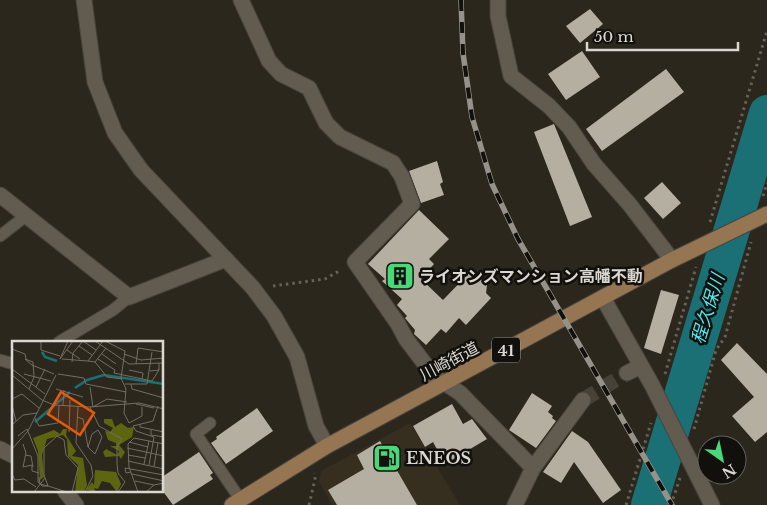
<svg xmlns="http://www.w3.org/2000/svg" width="767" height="505" font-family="'Libre Baskerville','Noto Sans JP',serif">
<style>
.built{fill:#362e1e}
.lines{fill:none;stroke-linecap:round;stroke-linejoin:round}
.river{stroke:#1a7074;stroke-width:36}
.building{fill:#b5afa2}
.minor-tunnel{stroke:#464238;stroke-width:15;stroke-dasharray:15 8;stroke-linecap:butt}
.service-casing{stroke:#48443c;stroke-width:13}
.minor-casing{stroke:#48443c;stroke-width:17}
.tertiary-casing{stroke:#48443c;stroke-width:17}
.primary-casing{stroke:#48443c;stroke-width:17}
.path{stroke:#666259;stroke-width:3;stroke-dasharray:2.5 4;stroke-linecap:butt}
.service{stroke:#615b50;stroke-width:11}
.minor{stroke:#615b50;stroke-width:15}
.tertiary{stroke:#615b50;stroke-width:15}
.primary{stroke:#967553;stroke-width:15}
.rail-casing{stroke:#96928a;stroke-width:5.5}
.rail{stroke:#12100c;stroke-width:4;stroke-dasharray:11;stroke-linecap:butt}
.labels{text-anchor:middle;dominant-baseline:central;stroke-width:5;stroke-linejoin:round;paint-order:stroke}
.shield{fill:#12100c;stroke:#9f9c97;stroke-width:1}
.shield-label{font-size:15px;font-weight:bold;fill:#dbd8d2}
.poi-label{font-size:16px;font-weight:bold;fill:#dbd8d2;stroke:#12100c;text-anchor:start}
.street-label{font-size:16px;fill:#dbd8d2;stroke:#12100c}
.water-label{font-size:18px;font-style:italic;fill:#4feaf1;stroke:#12100c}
.inset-river{fill:none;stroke:#1a7074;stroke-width:2.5}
.inset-road{fill:none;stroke:#726e65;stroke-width:1}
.view{fill:#e8590c;fill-opacity:0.15;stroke:#e8590c;stroke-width:2.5}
.inset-edge{fill:none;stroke:#dbd8d2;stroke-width:2.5}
</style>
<rect width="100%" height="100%" fill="#2c271d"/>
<!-- built -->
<path class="built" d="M410,423l50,82h-128l-13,-23 2,-11z"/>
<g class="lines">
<!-- river -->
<path class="river" d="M649,505l118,-392"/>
</g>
<!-- building -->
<path class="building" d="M590,9l13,15 -23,19 -14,-17z
M582,51l18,26 -34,23 -18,-26z
M666,69l18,23 -82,59 -16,-22z
M554,124l38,93 -22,9 -36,-94z
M437,161l6,21 -3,2 4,11 -23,8 -12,-32z
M662,182l19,21 -18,16 -19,-21z
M419,210l30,29 -20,20 5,5 -13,15 22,21 29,-30 15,15 -1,8 5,5 -25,27 -7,-7 -13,15 -5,-4 -15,16 -12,-11 1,-4 -10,-12 2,-2 -10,-11 5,-6 -20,-18 3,-2 -17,-15z
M661,290l18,5 -18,59 -17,-6z
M737,343l30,31v58l-12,10 -23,-26 22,-19 -33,-37z
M532,393l20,13 -4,6 5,4 -1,2 4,3 -20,27 -27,-18z
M452,404l11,20 9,-5 15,20 -42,25 -12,-22 -8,5 -12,-21z
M257,408l16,23 -47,33 -15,-21 6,-4 -1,-2z
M572,431l16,11 33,48 -18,13 -29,-41 -13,21 -18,-11z
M380,441l37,64h-80l-9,-15 36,-21 -7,-14z
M199,452l14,21 -3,2 3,4 -40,26 -11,-15v-13z"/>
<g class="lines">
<!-- minor-tunnel -->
<path class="minor-tunnel" d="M583,400l44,-27"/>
<defs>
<path id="service" d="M0,236l27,-21
M59,342l54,-32 16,-13
M0,360l14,4
M210,423l-14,11 44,65"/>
<path id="minor" d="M241,0l28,61 12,13 28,14 17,35 14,14 53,26 9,14 10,27 -57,58 43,62 8,15 28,37 26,17 73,75
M498,0v16l13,60 38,30 20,21 25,37 36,41 42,55
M0,195l129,102 97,-38
M603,298l49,87 60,120
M627,373l14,-7
M0,449l14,7
M65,491l11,14
M515,505l18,-37 50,-68"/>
<path id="tertiary" d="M84,0l11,82 20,51 26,37 112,118 21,28 23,41 19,69 11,20"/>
<path id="primary" d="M232,505l95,-59 345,-186 95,-46"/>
</defs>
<!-- service casing -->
<use href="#service" class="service-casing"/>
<!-- minor casing -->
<use href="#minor" class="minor-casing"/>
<!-- tertiary casing -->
<use href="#tertiary" class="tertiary-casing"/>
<!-- primary casing -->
<use href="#primary" class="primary-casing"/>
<!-- path -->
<path class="path" d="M763,196l4,-13
M710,222l57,-191
M273,286l52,-7 16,-9
M665,374l31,-107
M694,429l22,-79 9,-13 26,-95
M309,505l6,-26 -1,-6
M626,505l25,-82
M671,505l9,-27"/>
<!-- service -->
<use href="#service" class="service"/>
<!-- minor -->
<use href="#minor" class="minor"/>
<!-- tertiary -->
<use href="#tertiary" class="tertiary"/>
<!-- primary -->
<use href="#primary" class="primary"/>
<defs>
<path id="rail" d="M461,0l2,53 9,64 20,67 26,55 154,266"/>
</defs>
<!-- rail casing -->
<use href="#rail" class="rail-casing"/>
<!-- rail -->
<use href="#rail" class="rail"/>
</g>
<!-- icons -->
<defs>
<symbol id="building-square" viewBox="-11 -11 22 22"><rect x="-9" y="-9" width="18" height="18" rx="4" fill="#49d778" stroke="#12100c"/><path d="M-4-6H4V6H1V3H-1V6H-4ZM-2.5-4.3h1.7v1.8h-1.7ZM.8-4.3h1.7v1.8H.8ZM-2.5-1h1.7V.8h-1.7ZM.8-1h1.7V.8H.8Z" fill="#111"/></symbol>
<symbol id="fuel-square" viewBox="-11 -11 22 22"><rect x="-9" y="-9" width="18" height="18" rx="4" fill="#49d778" stroke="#12100c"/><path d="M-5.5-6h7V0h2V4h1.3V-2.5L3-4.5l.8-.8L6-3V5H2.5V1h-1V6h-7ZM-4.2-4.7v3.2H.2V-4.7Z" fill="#111"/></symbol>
</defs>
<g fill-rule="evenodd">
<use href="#building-square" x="384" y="260" width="32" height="32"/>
<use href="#fuel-square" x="371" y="442" width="32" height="32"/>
</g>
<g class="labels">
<!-- shield labels -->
<rect class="shield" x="492" y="337.5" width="28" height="25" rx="4"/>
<g class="shield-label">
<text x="506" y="350">41</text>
</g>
<!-- poi labels -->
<g class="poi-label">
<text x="419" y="276">ライオンズマンション高幡不動</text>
<text x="406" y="458">ENEOS</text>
</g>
<!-- street labels -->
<g class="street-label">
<text transform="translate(449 361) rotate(-28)">川崎街道</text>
</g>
<!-- water labels -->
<g class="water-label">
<text transform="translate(708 309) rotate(-73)">程久保川</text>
</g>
</g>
<!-- overview -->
<g transform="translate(12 341)">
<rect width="151" height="151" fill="#2c271d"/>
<path d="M92,78h8l3,8 6,-4 7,5 6,-1 -2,10 -13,8 6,7 -4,7 -2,-3 -14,1 -2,-5 3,-3 11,6 2,-4 -9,-5h6v-3l-8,-3 -3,-9 5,1 3,-4 -9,-5zM51,88h4l-1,6 10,16 -4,5 11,2 4,27 -3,7h-9l3,-27 -10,-9 -1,-17 -4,-4 -16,4 -5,16 2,22 -4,3 -2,-29 -5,-13 21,-8 6,4zM83,129l21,2 5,12 -4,8 -7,-9 -8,-2 -4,8 -4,-1 2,4 -10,-2 6,-8 2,3z" fill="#5d6510"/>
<path class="inset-river" d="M30,11l3,5 12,4M63,47l12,-8 17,-5 60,9M23,81l35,-30"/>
<path class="inset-road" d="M29,0v9l19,6M56,0l-8,18 13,-18M71,0l13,9M83,0l34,23 35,-1M91,0l-15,20 7,1 12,15 15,2M93,0l20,10 -4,27 5,11 -2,24 5,10 13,-7v-9M67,5l13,9M0,8l13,5 1,5M55,9l13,9M90,13l14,10M112,13l17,6 23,-2M50,18l26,2M86,18l17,11 -1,3 38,8 7,-11M60,21l1,-9 10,-12M83,21l11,-14M124,23l2,-16 26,4M20,24l22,9M0,28l33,25M117,29l14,3 -1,6M138,30l9,-1v-7M12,33l27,7M46,33l26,4 2,6 40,8M0,34l30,25 12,5 35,2 50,-4 25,6M113,43h22l5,-32M119,43l1,5 32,9M24,46l9,-18M78,46l3,20 14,-8 20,3M17,48l5,-12 -1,-15 -8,-3 8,7M44,48l27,8M0,58l10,-5 17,14M124,63l18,4M0,64l4,16M51,64l1,-15M66,66l-2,36 15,22 2,11 -8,16M78,66l9,19 23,13 -5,8v17l1,9 7,9 -7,10M65,76l6,2 5,28M23,77l4,8 19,-3 1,-17M128,83v3l24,5M0,84l11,-10 14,-2M139,88v6l13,2M86,89l4,7 -7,17 -7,-7 4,-13zM57,91l1,-32M6,95l9,-7 11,27v26l4,4h6l-8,-2 -1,-7M117,101l19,5M11,103l3,9 -3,14 9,-2v6l7,2M115,107l37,8M0,108l16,-18 28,-56M13,114l6,1 2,11M116,114l17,3M116,120l36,8M132,123l5,-23M137,124l5,-28 -18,-6 -3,-5 20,-5 5,-15M142,125l4,-23M119,131l-5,1 -1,-5 39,7M0,133l3,6 9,-1 12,8M120,133l32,7M123,140l19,4M22,151l11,-14M55,151l-19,-6 -4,-11v-27l13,-12 7,4 2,15 12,13 -6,24M126,151l-9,-25 -1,-23 6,-6 30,6M134,151l8,-7 10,-2"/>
<path class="view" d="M49,51l33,21 -14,22 -32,-21z"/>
<rect width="151" height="151" class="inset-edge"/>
</g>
<!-- north arrow -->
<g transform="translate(722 460) rotate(147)"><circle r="24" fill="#12100c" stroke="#62605b"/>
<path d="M0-4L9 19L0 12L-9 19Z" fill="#49d778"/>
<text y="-8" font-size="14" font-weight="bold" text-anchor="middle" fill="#dbd8d2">N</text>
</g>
<!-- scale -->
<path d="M587 42v8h151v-8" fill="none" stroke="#dbd8d2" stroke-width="2.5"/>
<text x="594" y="42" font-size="15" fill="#dbd8d2" stroke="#12100c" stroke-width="4" paint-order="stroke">50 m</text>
</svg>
